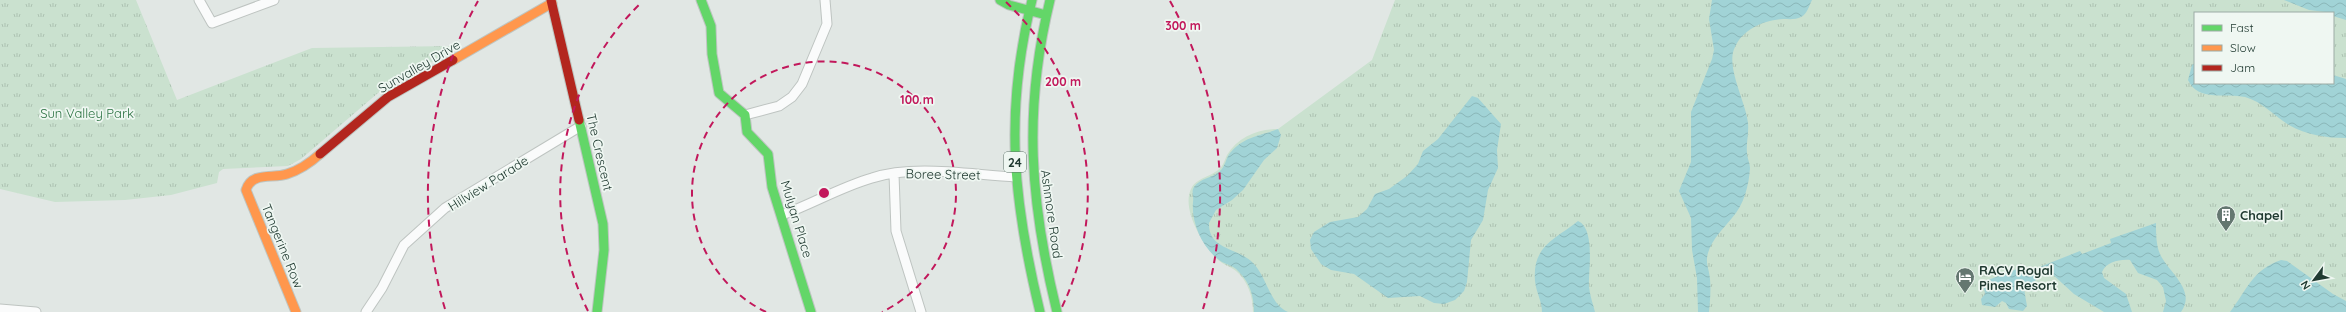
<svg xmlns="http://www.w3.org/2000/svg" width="2346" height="312" font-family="Quicksand,sans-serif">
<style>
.grass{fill:url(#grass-tufts);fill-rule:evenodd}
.water{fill:url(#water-waves)}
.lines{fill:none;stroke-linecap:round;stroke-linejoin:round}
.street-casing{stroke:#bec4c1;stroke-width:11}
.fast-casing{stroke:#bec5c1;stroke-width:11}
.slow-casing{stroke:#bec5c1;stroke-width:11}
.jam-casing{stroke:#bec5c1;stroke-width:11}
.street{stroke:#fafbfb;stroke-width:9}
.fast{stroke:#63d668;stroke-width:9}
.slow{stroke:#ff974d;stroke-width:9}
.jam{stroke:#b3261e;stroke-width:9}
.ring{fill:none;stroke:#c2185b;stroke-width:2;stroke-dasharray:7 5}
.labels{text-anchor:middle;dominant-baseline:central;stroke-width:3.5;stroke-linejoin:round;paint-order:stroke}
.shield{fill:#eff7f2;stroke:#5e736b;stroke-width:1}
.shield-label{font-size:12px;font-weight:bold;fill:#203a31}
.street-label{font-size:13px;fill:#203a31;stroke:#eff7f2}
.park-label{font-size:13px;fill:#2a7141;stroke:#eff7f2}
.poi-label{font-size:13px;font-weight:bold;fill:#203a31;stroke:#eff7f2;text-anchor:start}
.centre{fill:#c2185b;stroke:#eff7f2;stroke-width:2}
.ring-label{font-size:12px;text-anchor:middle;font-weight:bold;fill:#c2185b;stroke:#eff7f2;stroke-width:3.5;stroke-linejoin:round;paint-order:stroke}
</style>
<defs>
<pattern id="grass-tufts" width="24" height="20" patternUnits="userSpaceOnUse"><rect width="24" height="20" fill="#cae1cf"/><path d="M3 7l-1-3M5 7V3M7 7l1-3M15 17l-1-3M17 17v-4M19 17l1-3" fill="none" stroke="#adc2b2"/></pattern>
<pattern id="water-waves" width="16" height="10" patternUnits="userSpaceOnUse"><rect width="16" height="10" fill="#a1d3d6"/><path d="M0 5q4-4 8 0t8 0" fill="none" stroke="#8ab6b8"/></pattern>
</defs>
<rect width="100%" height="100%" fill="#e1e7e4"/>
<!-- grass -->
<path class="grass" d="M0,0h136l41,100 135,-52 140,-2 1,4 -75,43 -77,66 -13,7 -65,3 -4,3 -2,11 -46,12 -46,5 -70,2 -55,-13z
M1395,0h951v312h-1093c0,-15 -5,-31 -17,-41 -6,-5 -15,-7 -20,-13 -14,-15 -36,-51 -24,-71 6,-10 23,-11 30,-21 2,-3 3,-7 5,-11 11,-18 31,-26 51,-26l94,-69zM2195,13h138v70h-138z"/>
<!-- water -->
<path class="water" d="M1712,0h100c-3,6 -5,14 -11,17 -5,3 -13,2 -18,2 -19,1 -40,10 -48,28 -10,19 11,55 13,76 1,11 -2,20 -1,30 0,5 3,10 3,15 -1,17 -6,37 -18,50 -9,11 -20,21 -24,35 -3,10 1,15 2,26 1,11 0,22 -1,33h-11l-1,-34 -5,-28 -1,-32 -12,-27 12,-29v-50l21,-53 2,-9 -5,-31z
M2284,0h62v20l-13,-4v-3l-24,-3z
M2195,63v20h138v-8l13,4v59c-19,0 -40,-3 -57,-13 -15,-9 -26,-23 -44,-28 -18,-4 -47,5 -57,-17l4,-15z
M1472,96l6,2 23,26 -4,26 1,18 -10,22 -5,30 -12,20 -4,42 -3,9 -9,9 -11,4 -10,-1 -14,-7 -32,2 -34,-24 -23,-4 -10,-6 -10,-15 -1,-9 4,-8 16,-10 28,-5 9,-8 8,-15 14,-5 18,-13 11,-12 5,-13 15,-12z
M1278,129l3,6 -4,13 -13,12 -21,30 -11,10 -16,10 -7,13c-1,26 27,25 42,38 16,14 18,43 37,51h-34c0,-15 -4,-30 -16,-41 -4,-5 -10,-6 -16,-9 -19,-12 -31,-39 -29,-60 1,-6 -2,-10 1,-15 6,-9 19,-9 26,-16 5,-4 6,-13 10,-18 14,-17 30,-17 48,-24z
M1578,221c18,8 10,51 11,66 1,9 4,17 6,25h-53c0,-11 -6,-20 -7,-31 -3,-36 21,-42 43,-60z
M2156,223c0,10 0,22 4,31 8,18 37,36 21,58h-18l3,-11 -3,-14 -6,-7 -19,-7 -8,-13c-10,-1 -24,2 -28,12l2,6 22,16 6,18h-28l-30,-18 -23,-21c-11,1 -18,11 -27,16l3,17 -4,5 -14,-2 -3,-6 -4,-2 -7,6 -13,-2 -1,-6 4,-5 -2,-12 39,-15 5,5 53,-21 2,3 29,-11 -1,-4z
M2281,260l6,1 46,33 13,7v11h-116c17,-22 22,-42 51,-52z"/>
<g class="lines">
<defs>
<path id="street" d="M199,0l13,23 62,-23
M745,115l34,-9 13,-9 10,-13 25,-60 -2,-24
M894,174l2,57 25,81
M782,215c30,-11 59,-28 90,-37 42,-14 100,-3 144,-1
M0,309l36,3
M366,312l16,-24 22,-43 41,-37 136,-82"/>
<path id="fast" d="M701,0l10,26 1,28 7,39 26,22 2,17 21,22 4,33 39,125
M1000,0l9,5 37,10
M1032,0c-28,112 -19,201 8,312
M1050,0c-27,111 -20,202 7,312
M579,120l24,104 1,26 -7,62"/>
<path id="slow" d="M453,60l99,-57
M296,312l-50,-122c6,-19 27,-11 41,-16 13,-4 23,-11 33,-20"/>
<path id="jam" d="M551,0l28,120
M320,154l68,-57 65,-37"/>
</defs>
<!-- street casing -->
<use href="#street" class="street-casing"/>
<!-- fast casing -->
<use href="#fast" class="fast-casing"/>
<!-- slow casing -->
<use href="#slow" class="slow-casing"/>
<!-- jam casing -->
<use href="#jam" class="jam-casing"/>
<!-- street -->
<use href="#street" class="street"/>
<!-- fast -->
<use href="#fast" class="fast"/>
<!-- slow -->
<use href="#slow" class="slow"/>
<!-- jam -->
<use href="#jam" class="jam"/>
</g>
<!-- distance rings -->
<g class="ring">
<path d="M766 312A132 132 0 1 1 882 312"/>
<path d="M588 311A264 264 0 0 1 642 2M1006 2A264 264 0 0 1 1060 311"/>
<path d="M445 309A396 396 0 0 1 478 1M1170 1A396 396 0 0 1 1203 309"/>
</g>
<!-- icons -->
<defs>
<symbol id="building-pin" viewBox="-11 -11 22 30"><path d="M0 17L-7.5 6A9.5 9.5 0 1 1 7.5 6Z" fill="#647770" stroke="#eff7f2"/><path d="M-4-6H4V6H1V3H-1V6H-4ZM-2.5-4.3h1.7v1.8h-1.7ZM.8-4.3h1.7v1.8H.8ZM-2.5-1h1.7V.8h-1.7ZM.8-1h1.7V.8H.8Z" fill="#fff"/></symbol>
<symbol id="hotel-pin" viewBox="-11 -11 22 30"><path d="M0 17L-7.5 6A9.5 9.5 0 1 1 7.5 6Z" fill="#647770" stroke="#eff7f2"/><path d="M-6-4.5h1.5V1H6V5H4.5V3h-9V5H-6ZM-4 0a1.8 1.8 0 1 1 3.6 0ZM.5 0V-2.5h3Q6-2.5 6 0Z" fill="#fff"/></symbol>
</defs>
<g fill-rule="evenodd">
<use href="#building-pin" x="2215" y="204" width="22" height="30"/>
<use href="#hotel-pin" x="1954" y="266" width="22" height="30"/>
</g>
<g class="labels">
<!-- shield labels -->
<rect class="shield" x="1004" y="152" width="22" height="20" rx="3"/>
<g class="shield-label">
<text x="1015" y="162">24</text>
</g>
<!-- street labels -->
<g class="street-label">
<text transform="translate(419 66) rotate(-30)">Sunvalley Drive</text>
<text transform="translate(600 152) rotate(77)">The Crescent</text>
<text transform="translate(943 174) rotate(1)">Boree Street</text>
<text transform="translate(488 183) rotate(-32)">Hillview Parade</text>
<text transform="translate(1052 214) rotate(82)">Ashmore Road</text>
<text transform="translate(797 219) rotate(73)">Mulyan Place</text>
<text transform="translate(283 246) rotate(68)">Tangerine Row</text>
</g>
<!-- park labels -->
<g class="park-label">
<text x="87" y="113">Sun Valley Park</text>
</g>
<!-- poi labels -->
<g class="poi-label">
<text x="2240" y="215">Chapel</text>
<text x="1979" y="270">RACV Royal<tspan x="1979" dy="15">Pines Resort</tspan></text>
</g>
</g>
<circle cx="824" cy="193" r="6" class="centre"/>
<g class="ring-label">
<text x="1183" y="30">300 m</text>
<text x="1063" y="86">200 m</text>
<text x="917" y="104">100 m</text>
</g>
<!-- legend -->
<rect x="2194" y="12" width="140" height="72" fill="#eff7f2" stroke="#9caba5"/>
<rect x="2202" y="25" width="20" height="6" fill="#63d668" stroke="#9caba5"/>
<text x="2230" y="32" font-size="12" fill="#203a31">Fast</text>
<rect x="2202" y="45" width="20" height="6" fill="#ff974d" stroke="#9caba5"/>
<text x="2230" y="52" font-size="12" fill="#203a31">Slow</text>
<rect x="2202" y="65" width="20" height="6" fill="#b3261e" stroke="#9caba5"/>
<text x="2230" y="72" font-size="12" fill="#203a31">Jam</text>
<!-- north arrow -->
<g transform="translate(2314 280) rotate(238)" stroke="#eff7f2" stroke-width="3" paint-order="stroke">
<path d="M0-3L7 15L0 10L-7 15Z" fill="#203a31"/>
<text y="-6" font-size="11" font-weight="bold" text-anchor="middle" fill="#203a31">N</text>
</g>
</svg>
